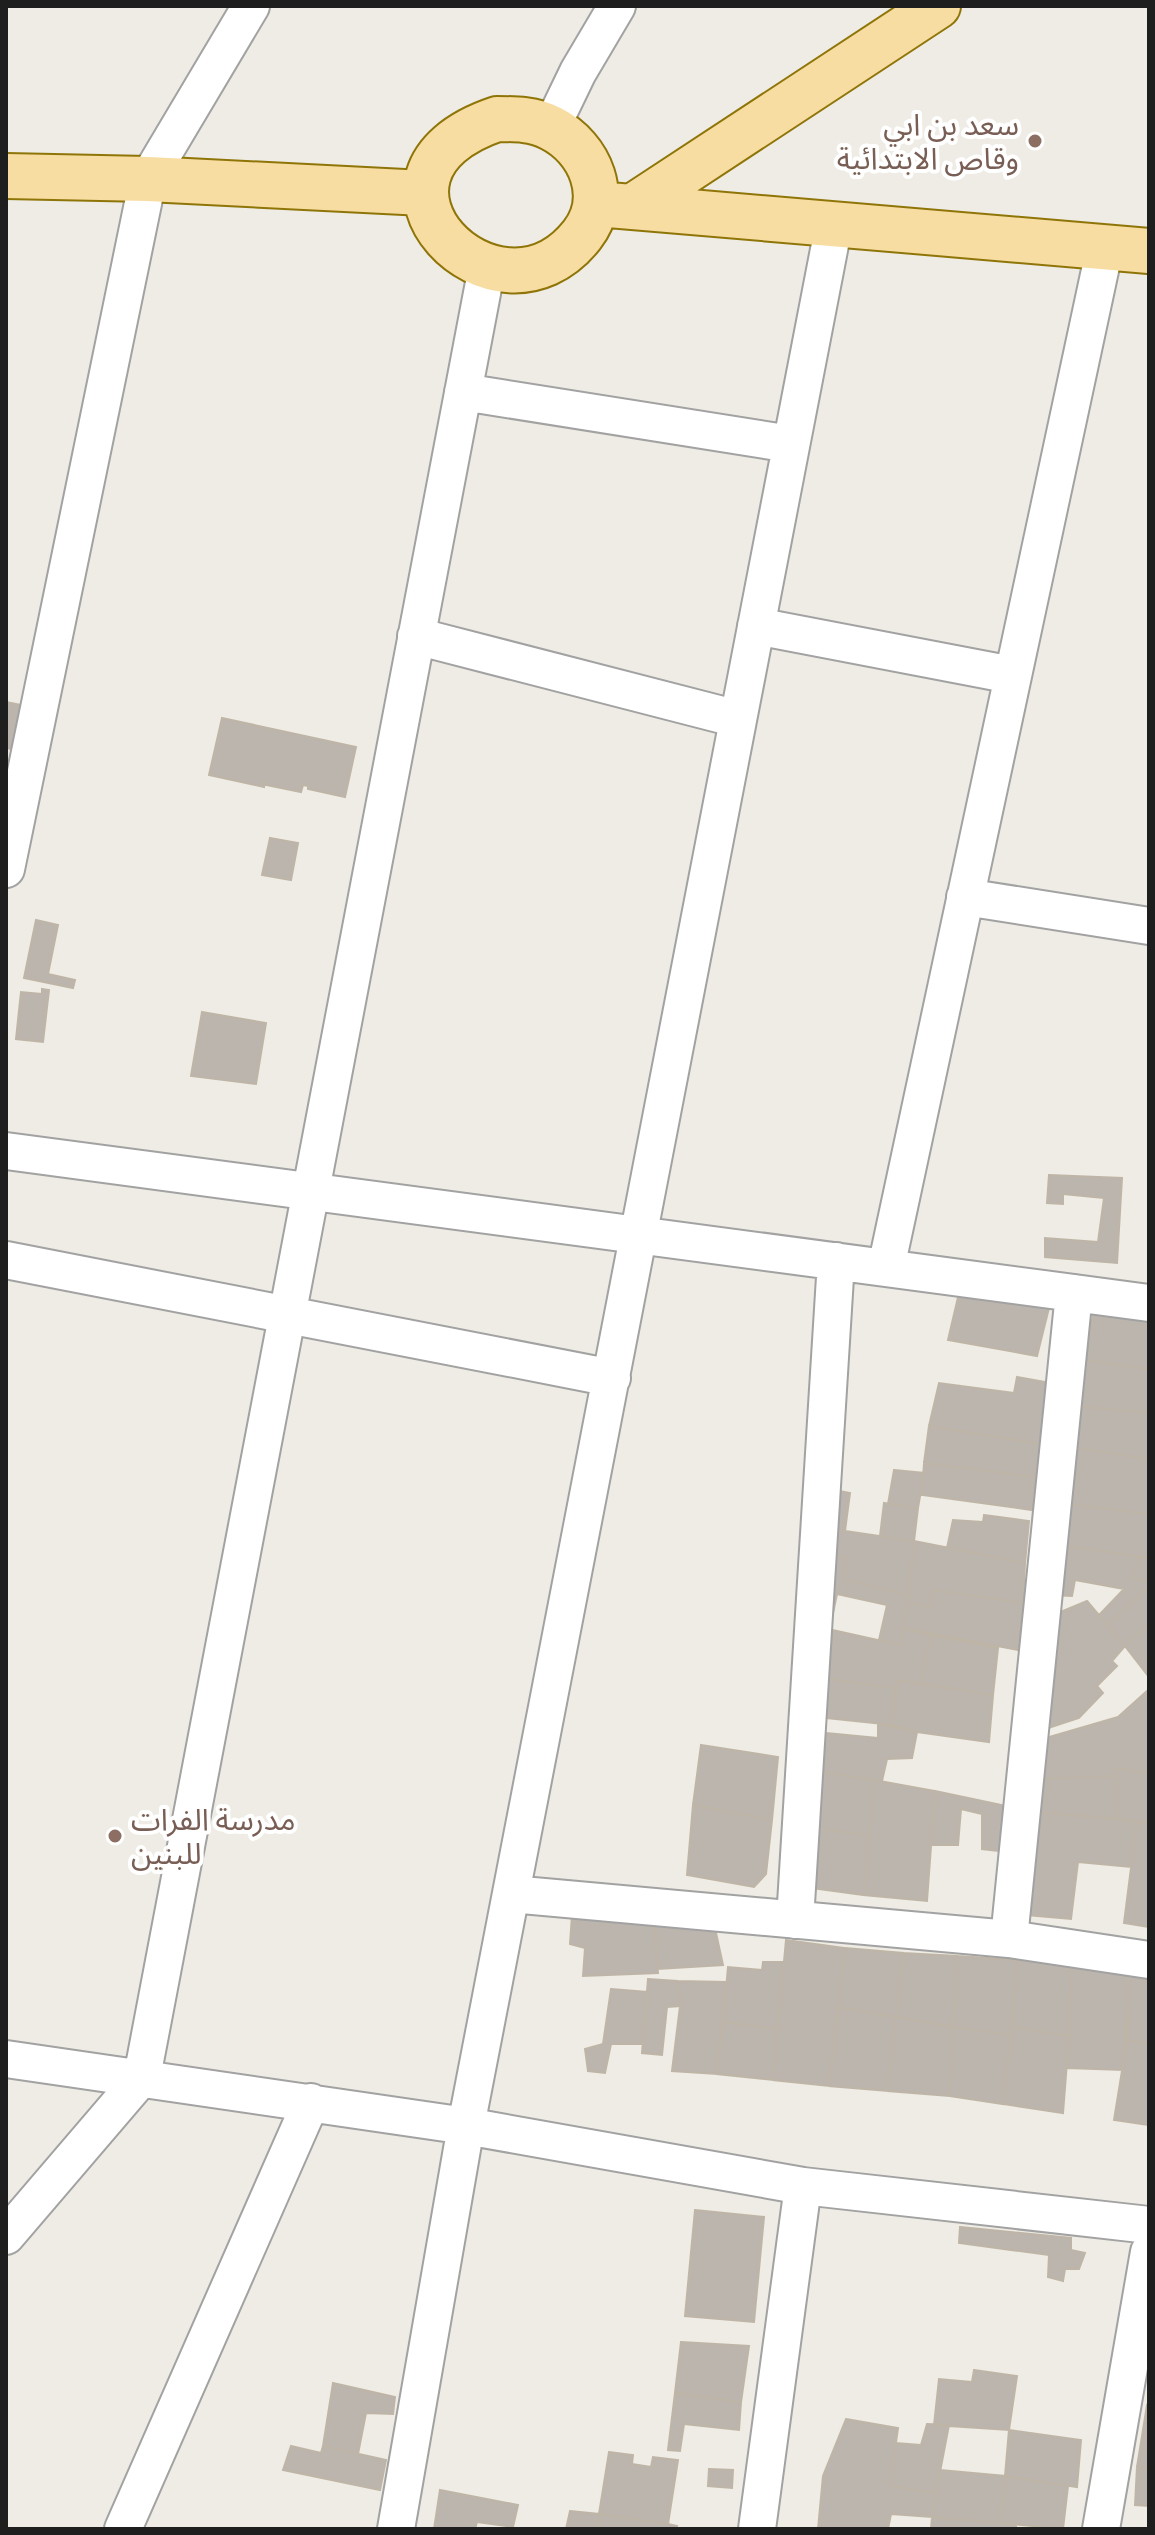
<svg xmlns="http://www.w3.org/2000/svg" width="1155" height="2535" font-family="Cabin,'Noto Sans Arabic',sans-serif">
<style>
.building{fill:#bbb5ae;stroke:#bfb5a7;stroke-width:2}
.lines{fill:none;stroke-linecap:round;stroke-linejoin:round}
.minor-casing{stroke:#a2a2a2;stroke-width:40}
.major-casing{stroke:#8f7508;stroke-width:48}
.minor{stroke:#fff;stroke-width:36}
.major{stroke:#f7dda1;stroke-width:44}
.education-dot{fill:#8d6e63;stroke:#fff;stroke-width:3}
.labels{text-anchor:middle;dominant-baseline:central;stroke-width:8;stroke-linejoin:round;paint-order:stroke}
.education-label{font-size:30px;fill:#785e54;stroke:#fff;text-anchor:end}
</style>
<rect width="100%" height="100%" fill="#eeece4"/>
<!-- building -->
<path class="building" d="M6,702l20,4 -9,44 -11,-2z
M222,718l134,29 -11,50 -37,-8v-3l-5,-1 -2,7 -35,-7 -1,-6 -1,8 -55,-12z
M270,838l28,5 -7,37 -29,-5z
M36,920l22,5 -10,49 27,6 -2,8 -49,-10z
M42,989l7,1 -6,52 -27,-3 5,-47 21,2z
M202,1012l64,11 -10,61 -65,-8z
M1049,1175l73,3 -5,85 -72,-6v-19l53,4 6,-44 -41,-4v10l-16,-1z
M959,1293l92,7 -14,56 -89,-16z
M1094,1309l55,6v54l-64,-9z
M1085,1360l64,9v44l-74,-7z
M1017,1377l34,6 -11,61 -111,-18 10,-43 75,10z
M1075,1406l74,7v46l-79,-12z
M929,1426l111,18 -5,33 -111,-14z
M1070,1447l79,12v55l-89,-11z
M924,1463l111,14 -3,33 -110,-15z
M894,1470l30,3 -6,35 -30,-4z
M814,1486l36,7 -5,38 -34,-5z
M884,1503l34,5 -4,33 -34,-5z
M1060,1503l89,11v44l-94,-14z
M984,1515l45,6 -4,42 -78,-15 6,-28 30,2z
M811,1526l103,15 -5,54 -64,-15 3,-22 -28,-5z
M914,1541l111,22 -2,40 -90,-13 -2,17 -23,-5z
M1055,1544l83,12 -4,22 15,5v4l-42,38 -8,-10 25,-26 -49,-9 -3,16 -22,-1z
M820,1553l28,5 -3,22 64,15 -9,50 -21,-5 8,-35 -50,-11 -5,24 -22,-5z
M1138,1556l11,2v25l-15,-5z
M1149,1587v36l-24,23 -18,-21z
M933,1590l90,13 -5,47 -115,-22 5,-26 23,5z
M1087,1601l38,45 -13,15 5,5 -20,20 6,7 -24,25 -40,13 7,-113z
M1149,1623v54l-24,-31z
M810,1625l90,20 3,-17 28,7 -10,49 -23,-4 -3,8 -87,-12z
M931,1635l67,13 -5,47 -72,-11z
M808,1676l87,12 -3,37 -84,-9z
M898,1680l95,15 -4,47 -72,-10 -25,-7z
M1147,1691l2,83 -33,-6v8l-75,3 -2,-39 79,-23z
M878,1724l39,8 -5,26 -25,1 -5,22 -80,-12 4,-38 72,7z
M701,1745l77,12 -6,63 -79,-15z
M1116,1768l33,6v50l-31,-5z
M802,1769l72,11 -5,55 -68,-8z
M1116,1776l2,43 -81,-7 4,-33z
M874,1780l61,11 -8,110 -63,-6z
M935,1791l76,16 -4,45 -25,-3v-35l-21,-5 -3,36h-27z
M693,1805l79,15 -6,54 -12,13 -67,-12z
M1037,1812l100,9 -6,46 -53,-5 -7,57 -44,-4z
M1137,1821l12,3v103l-25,-4z
M801,1827l68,8 -5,60 -68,-9z
M572,1915l82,8 4,50 -75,3 2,-28 -15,-4z
M654,1917l61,11 8,37 -65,4z
M786,1940l59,8 -16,138 -56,-6z
M845,1948l58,5 -7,64 -58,-10z
M903,1953l54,3 -3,71 -58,-10z
M957,1956l60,4 -6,75 -57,-8z
M1017,1960l55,6 -3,70 -57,-9z
M763,1962h21l-6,67 -55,-7 5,-55 34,3z
M1072,1966l58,7 -7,97 -56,-2z
M1130,1973l19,3v68l-22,-4z
M648,1979l29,2 3,25 -13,1 -5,48 -20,-2z
M677,1981l49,1 -9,92 -45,-3 8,-65z
M611,1989l36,3 -4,52h-32l-6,29 -17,-2 -3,-22 18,-5z
M838,2007l58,10 -8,74 -59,-5z
M896,2017l58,10 -5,69 -61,-5z
M723,2022l55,7 -5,51 -56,-6z
M954,2027l57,8 -8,69 -54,-8z
M1012,2027l57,9 -6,77 -60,-9z
M1127,2040l22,4v81l-35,-5z
M695,2210l69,7 -10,105 -69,-6z
M960,2227l111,11v12l14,3 -6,16h-14l-2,12 -15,-4 1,-22 -90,-12z
M681,2342l68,4 -8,56 -66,-9z
M974,2370l43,6 -8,54 -75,-5 5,-46 33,3z
M333,2383l62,14 -2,17 -27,-1 -8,41 -35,-8z
M675,2393l66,9 -2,28 -55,-6 -4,27 -12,-1z
M1147,2405l2,1v63l-12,-2z
M846,2419l52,9 -8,58 46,7 -4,24 -41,-3 -3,15h-70l5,-53z
M927,2424l22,1 -13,68 -46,-7 6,-43 25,2z
M1009,2430l72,10 -4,47 -72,-11z
M291,2446l30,7 2,-7 63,14 -6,30 -97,-20z
M609,2452l24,3 -1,9 19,3 2,-10 25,3 -10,64 -69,-10z
M1137,2467l12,2v37l-14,-1z
M709,2469l24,1 -1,18 -24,-2z
M940,2470l65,6 -4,47 -69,-6z
M1005,2476l63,10 -5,43 -62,-6z
M440,2490l78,15 -5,22 -36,-5 -2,7h-41z
M570,2511l29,3 -2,15h-31z
M599,2514l69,10 9,2 -1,3h-79z
M932,2517l84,7v5h-85z"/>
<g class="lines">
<defs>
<path id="minor" d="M551,128l27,-56 39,-66
M463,392l328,52
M756,626l256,49
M416,636l322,83
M6,869l142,-690 103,-173
M965,897l184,29
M6,1151l1143,152
M6,1260l606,118
M886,1268l219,-1021
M511,1894l498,45 140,21
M795,1920l41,-659
M1009,1939l65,-646
M6,2059l460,67 337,60 346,39
M6,2236l136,-159 345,-1810
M123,2529l188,-427
M396,2529l70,-403 368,-1902
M757,2529l46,-343
M1101,2529l48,-277"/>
<path id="major" d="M497,119c19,0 37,0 54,9 40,20 60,70 31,107 -85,108 -251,-60 -85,-116z
M6,176l142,3 276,14
M597,204l552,47
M632,207l306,-201"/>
</defs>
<!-- minor casing -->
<use href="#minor" class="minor-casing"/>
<!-- major casing -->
<use href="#major" class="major-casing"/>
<!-- minor -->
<use href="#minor" class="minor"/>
<!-- major -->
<use href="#major" class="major"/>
</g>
<!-- markers -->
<g class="education-dot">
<circle cx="1035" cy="141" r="8"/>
<circle cx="115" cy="1836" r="8"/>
</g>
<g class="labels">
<!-- education labels -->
<g class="education-label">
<text x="1019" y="124">سعد بن ابي<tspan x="1019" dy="34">وقاص الابتدائية</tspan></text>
<text x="131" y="1819" text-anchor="start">مدرسة الفرات<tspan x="131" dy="34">للبنين</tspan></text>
</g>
</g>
<!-- border -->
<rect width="1155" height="2535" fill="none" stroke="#1e1e1e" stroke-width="16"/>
</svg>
